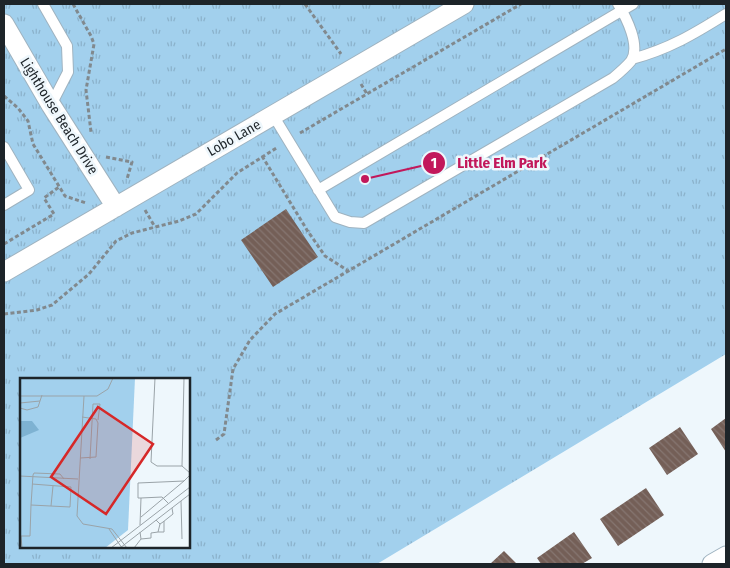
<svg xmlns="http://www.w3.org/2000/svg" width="730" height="568" font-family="'Fira Sans Condensed',sans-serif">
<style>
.park{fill:url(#park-tufts);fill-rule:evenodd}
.building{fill:url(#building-back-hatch)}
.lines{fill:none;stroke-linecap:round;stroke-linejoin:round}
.service-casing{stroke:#9fb3c0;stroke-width:12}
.minor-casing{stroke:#9fb3c0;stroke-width:21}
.path{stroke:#81898e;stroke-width:3;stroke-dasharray:4 2.5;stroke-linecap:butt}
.service{stroke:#fff;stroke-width:10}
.minor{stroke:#fff;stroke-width:19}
.labels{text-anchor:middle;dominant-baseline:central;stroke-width:5;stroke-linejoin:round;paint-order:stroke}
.street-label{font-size:14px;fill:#1d2429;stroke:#eef7fc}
.inset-road{fill:none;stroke:#9aa3a8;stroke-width:1}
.view{fill:#d62828;fill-opacity:0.15;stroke:#d62828;stroke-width:2.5}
.inset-edge{fill:none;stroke:#1d2429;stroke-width:2.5}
.leader{fill:none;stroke:#c2185b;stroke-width:2}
.callout-dot{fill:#c2185b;stroke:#eef7fc;stroke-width:2}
.mark-label{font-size:15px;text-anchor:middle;font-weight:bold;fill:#fff}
.callout-label{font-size:15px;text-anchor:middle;font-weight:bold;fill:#c2185b;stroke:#eef7fc;stroke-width:5;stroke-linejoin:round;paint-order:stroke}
</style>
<defs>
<pattern id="park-tufts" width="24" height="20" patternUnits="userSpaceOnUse" patternTransform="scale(1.25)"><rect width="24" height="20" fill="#a2d0ed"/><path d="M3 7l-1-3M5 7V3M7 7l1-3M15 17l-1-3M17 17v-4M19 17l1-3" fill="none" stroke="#8bb2cb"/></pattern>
<pattern id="building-back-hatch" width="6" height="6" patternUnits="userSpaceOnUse" patternTransform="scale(1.25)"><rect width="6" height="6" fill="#745f57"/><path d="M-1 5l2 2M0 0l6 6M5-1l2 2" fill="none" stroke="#867671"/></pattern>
</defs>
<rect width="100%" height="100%" fill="#eef7fc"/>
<!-- park -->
<path class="park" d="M4,4h722v350l-349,210h-373zM21,379h168v168h-168z"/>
<!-- building -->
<path class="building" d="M286,209l32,48 -45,30 -32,-47z
M726,418v34l-15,-23z
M680,427l18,27 -31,21 -18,-27z
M646,488l18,27 -46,31 -18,-27z
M574,532l18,26 -10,6h-41l-4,-6z
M504,551l13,13h-27z"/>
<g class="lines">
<defs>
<path id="service" d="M43,4l24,42 1,26 -17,33
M632,59c37,-10 62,-25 94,-45
M273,115l62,102 15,5 14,1 249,-145c6,-5 13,-11 18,-17 10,-15 -5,-44 -13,-57
M4,147l25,43 -25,15
M318,190l315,-186"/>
<path id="minor" d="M4,24l47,81 65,102
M4,272l460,-268
M712,564l14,-8"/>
</defs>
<!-- service casing -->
<use href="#service" class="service-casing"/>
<!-- minor casing -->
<use href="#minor" class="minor-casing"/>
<!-- path -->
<path class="path" d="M73,4l18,32 3,8 -8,46 5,42
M305,4l36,50
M361,84l6,10
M4,96l14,12 10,13 5,23 32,52 21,7
M300,133l221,-129
M262,156l45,74 18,26 22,14
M106,157l26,5 -5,17
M145,210l10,17
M4,244l50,-30 -10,-16 15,-11
M4,314l33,-4 15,-5 37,-31 27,-33 16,-8 47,-12 17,-7 41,-41 41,-26
M216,440l8,-6 9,-65 17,-29 25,-26 451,-265"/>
<!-- service -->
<use href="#service" class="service"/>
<!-- minor -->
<use href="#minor" class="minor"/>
</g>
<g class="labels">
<!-- street labels -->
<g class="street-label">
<text transform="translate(59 116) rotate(58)">Lighthouse Beach Drive</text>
<text transform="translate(234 138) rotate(-30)">Lobo Lane</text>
</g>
</g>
<!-- overview -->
<g transform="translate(20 378)">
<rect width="170" height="170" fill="#eef7fc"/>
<path d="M0,0h115l-7,152 -23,18h-85z" fill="#a2d0ed"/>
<path d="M0,43h12l7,9 -19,8z" fill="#7eb2d2"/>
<path class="inset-road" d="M135,0l-4,84 6,4h25l8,7M0,18h77l11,-7 5,-11M64,18l-7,120 6,8 29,5 15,19M0,25l20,-2M0,30l7,2 11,-3 4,-12M60,80l16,-1 2,-34 -2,-4 -14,-2M70,81l3,-55h7l-2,16M162,88l2,-88M0,98l58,3M12,106l39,3 -1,20 -39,-2 2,-30 1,-2 26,1 4,5M121,120h-3v-15l46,-2 6,-6M161,123l1,38M31,128l2,-20M121,139l43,-36M136,142l4,4 3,-2 10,-8 -1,-6M120,147l1,-27 21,-1 6,6M89,151l13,19M138,154h6v-11M121,161l10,-1v-5l7,-1 2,-8M2,170l-1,-12h9l1,-31M91,170l79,-61M100,170l70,-54M114,170l7,-9 -1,-7"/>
<path class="view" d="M78,29l55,37 -47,70 -55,-37z"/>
<rect width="170" height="170" class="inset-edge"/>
</g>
<!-- callouts -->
<path class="leader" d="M365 179L434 163"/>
<g class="callout-dot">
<circle cx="365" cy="179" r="5"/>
<circle cx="434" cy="163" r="12"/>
</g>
<g class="mark-label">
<text x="434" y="168">1</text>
</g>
<g class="callout-label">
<text x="502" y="168">Little Elm Park</text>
</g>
<!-- border -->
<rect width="730" height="568" fill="none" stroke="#1d2429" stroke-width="10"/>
</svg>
